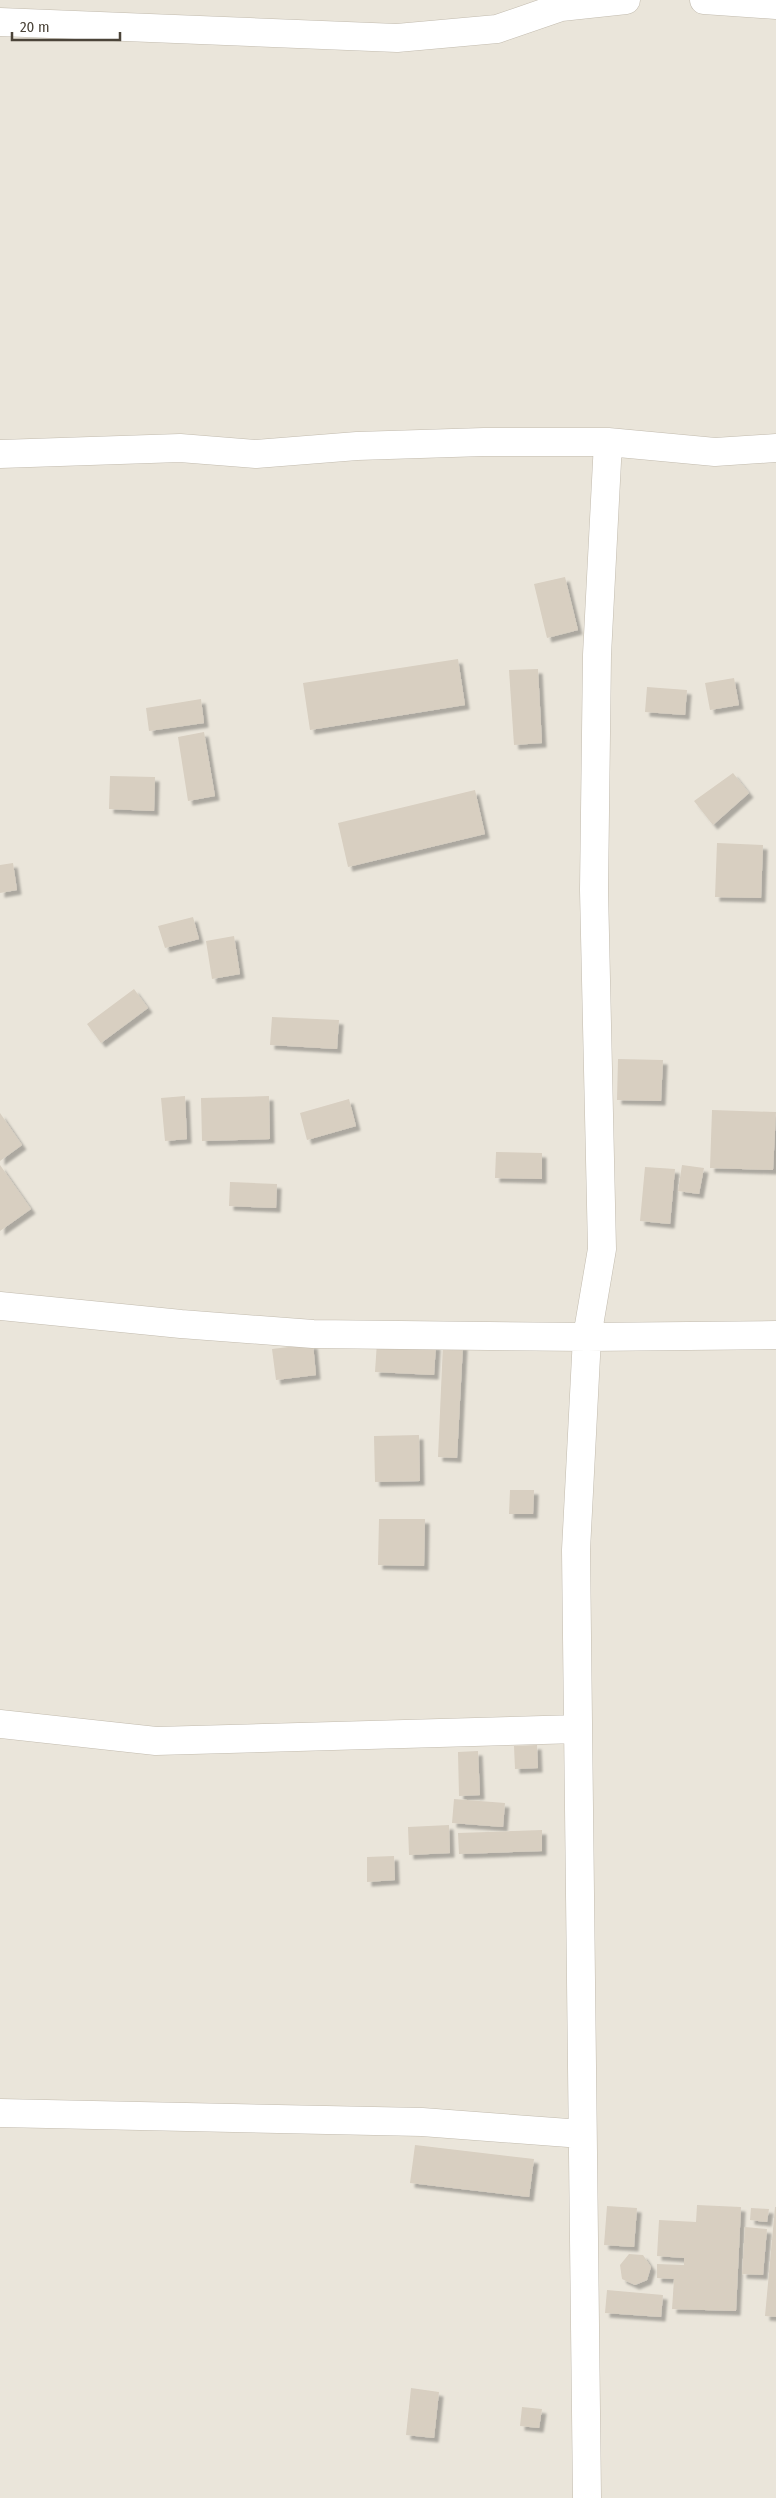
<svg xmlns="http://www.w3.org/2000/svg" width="776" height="2498" font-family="'Fira Sans Condensed',sans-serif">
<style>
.residential{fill:#eae5da}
.building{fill:#d8cfc1;filter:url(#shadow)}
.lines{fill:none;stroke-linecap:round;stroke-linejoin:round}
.minor-casing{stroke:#c2bbae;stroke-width:29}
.minor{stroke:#fff;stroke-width:28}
</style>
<defs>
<filter id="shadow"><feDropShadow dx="4.5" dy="4.5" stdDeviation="1" flood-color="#0004"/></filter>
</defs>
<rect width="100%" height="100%" fill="#f6f3ec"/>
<!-- residential -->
<path class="residential" d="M0,0h776v2498h-776z"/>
<!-- building -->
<path class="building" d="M565,577l13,53 -31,8 -13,-54z
M458,659l7,46 -155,25 -7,-47z
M538,669l4,74 -28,2 -5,-75z
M734,678l5,27 -29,5 -5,-27z
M647,687l40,3 -2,25 -40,-3z
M201,699l3,24 -55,8 -3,-23z
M204,732l11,64 -27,5 -10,-64z
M733,773l16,20 -36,32 -19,-24z
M110,776l45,1 -1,34 -45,-2z
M475,790l10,44 -137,33 -10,-44z
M717,843l46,2 -2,53 -46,-1z
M13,863l4,27 -17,3v-28z
M193,917l6,22 -34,9 -7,-22z
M234,936l6,38 -28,5 -6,-38z
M134,989l14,19 -47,35 -14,-19z
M272,1017l67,3 -2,29 -67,-4z
M618,1059l45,1 -2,41 -44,-1z
M185,1096l2,43 -22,2 -4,-43z
M269,1096l1,43 -68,2 -1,-43z
M349,1099l7,27 -49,14 -7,-27z
M712,1110l64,2 -3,58 -63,-2z
M0,1113l22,32 -22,16z
M496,1152l46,1v26l-47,-1z
M0,1165l31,44 -31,22z
M682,1165l22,3 -5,26 -21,-3z
M645,1167l30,2 -5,55 -30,-3z
M230,1182l47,2 -1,24 -47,-2z
M377,1342l59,3 -2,30 -59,-3z
M313,1344l3,31 -40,5 -4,-31z
M443,1344l20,1 -6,113 -19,-1z
M419,1435l1,46 -45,1 -1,-46z
M510,1490h24l-1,24h-24z
M379,1519h46l-1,47 -46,-1z
M537,1745l1,23 -23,1 -1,-23z
M478,1751l2,44 -21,1 -1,-44z
M454,1799l51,4 -2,24 -51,-4z
M449,1825l1,28 -41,2 -1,-28z
M542,1830v21l-83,3 -1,-21z
M394,1856l1,24 -28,2v-25z
M415,2145l119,14 -5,38 -119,-14z
M697,2205l44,2 -5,104 -64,-2 2,-30 -17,-1v-14l27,1v-7l-27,-2 2,-36 37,2z
M607,2206l30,2 -3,39 -30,-2z
M775,2207h1v110l-11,-1z
M751,2208l18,1 -2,13 -17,-2z
M745,2227l22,2 -4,46 -21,-1z
M629,2254l14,1 8,12 -4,13 -12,5 -13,-6 -2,-14z
M607,2290l56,5 -2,22 -56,-4z
M411,2388l28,4 -5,46 -28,-3z
M522,2407l20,2 -3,19 -19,-2z"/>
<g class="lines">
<defs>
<path id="minor" d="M704,0l72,5
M0,22l397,16 100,-9 64,-22 65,-7
M0,454l180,-6 76,6 101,-8 127,-4h124l107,10 61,-4
M0,1306l181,18 132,10 274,3 189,-2
M0,1724l156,17 422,-12
M0,2113l422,9 160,12
M587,2498l-11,-948 11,-213 15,-88 -8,-359 3,-235 11,-213"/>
</defs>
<!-- minor casing -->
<use href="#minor" class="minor-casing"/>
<!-- minor -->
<use href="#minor" class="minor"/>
</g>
<!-- scale -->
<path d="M12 32v8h108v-8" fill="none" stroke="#4b4439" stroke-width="2.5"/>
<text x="20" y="32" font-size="15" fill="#4b4439" stroke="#ffffff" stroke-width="4" paint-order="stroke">20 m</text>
</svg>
